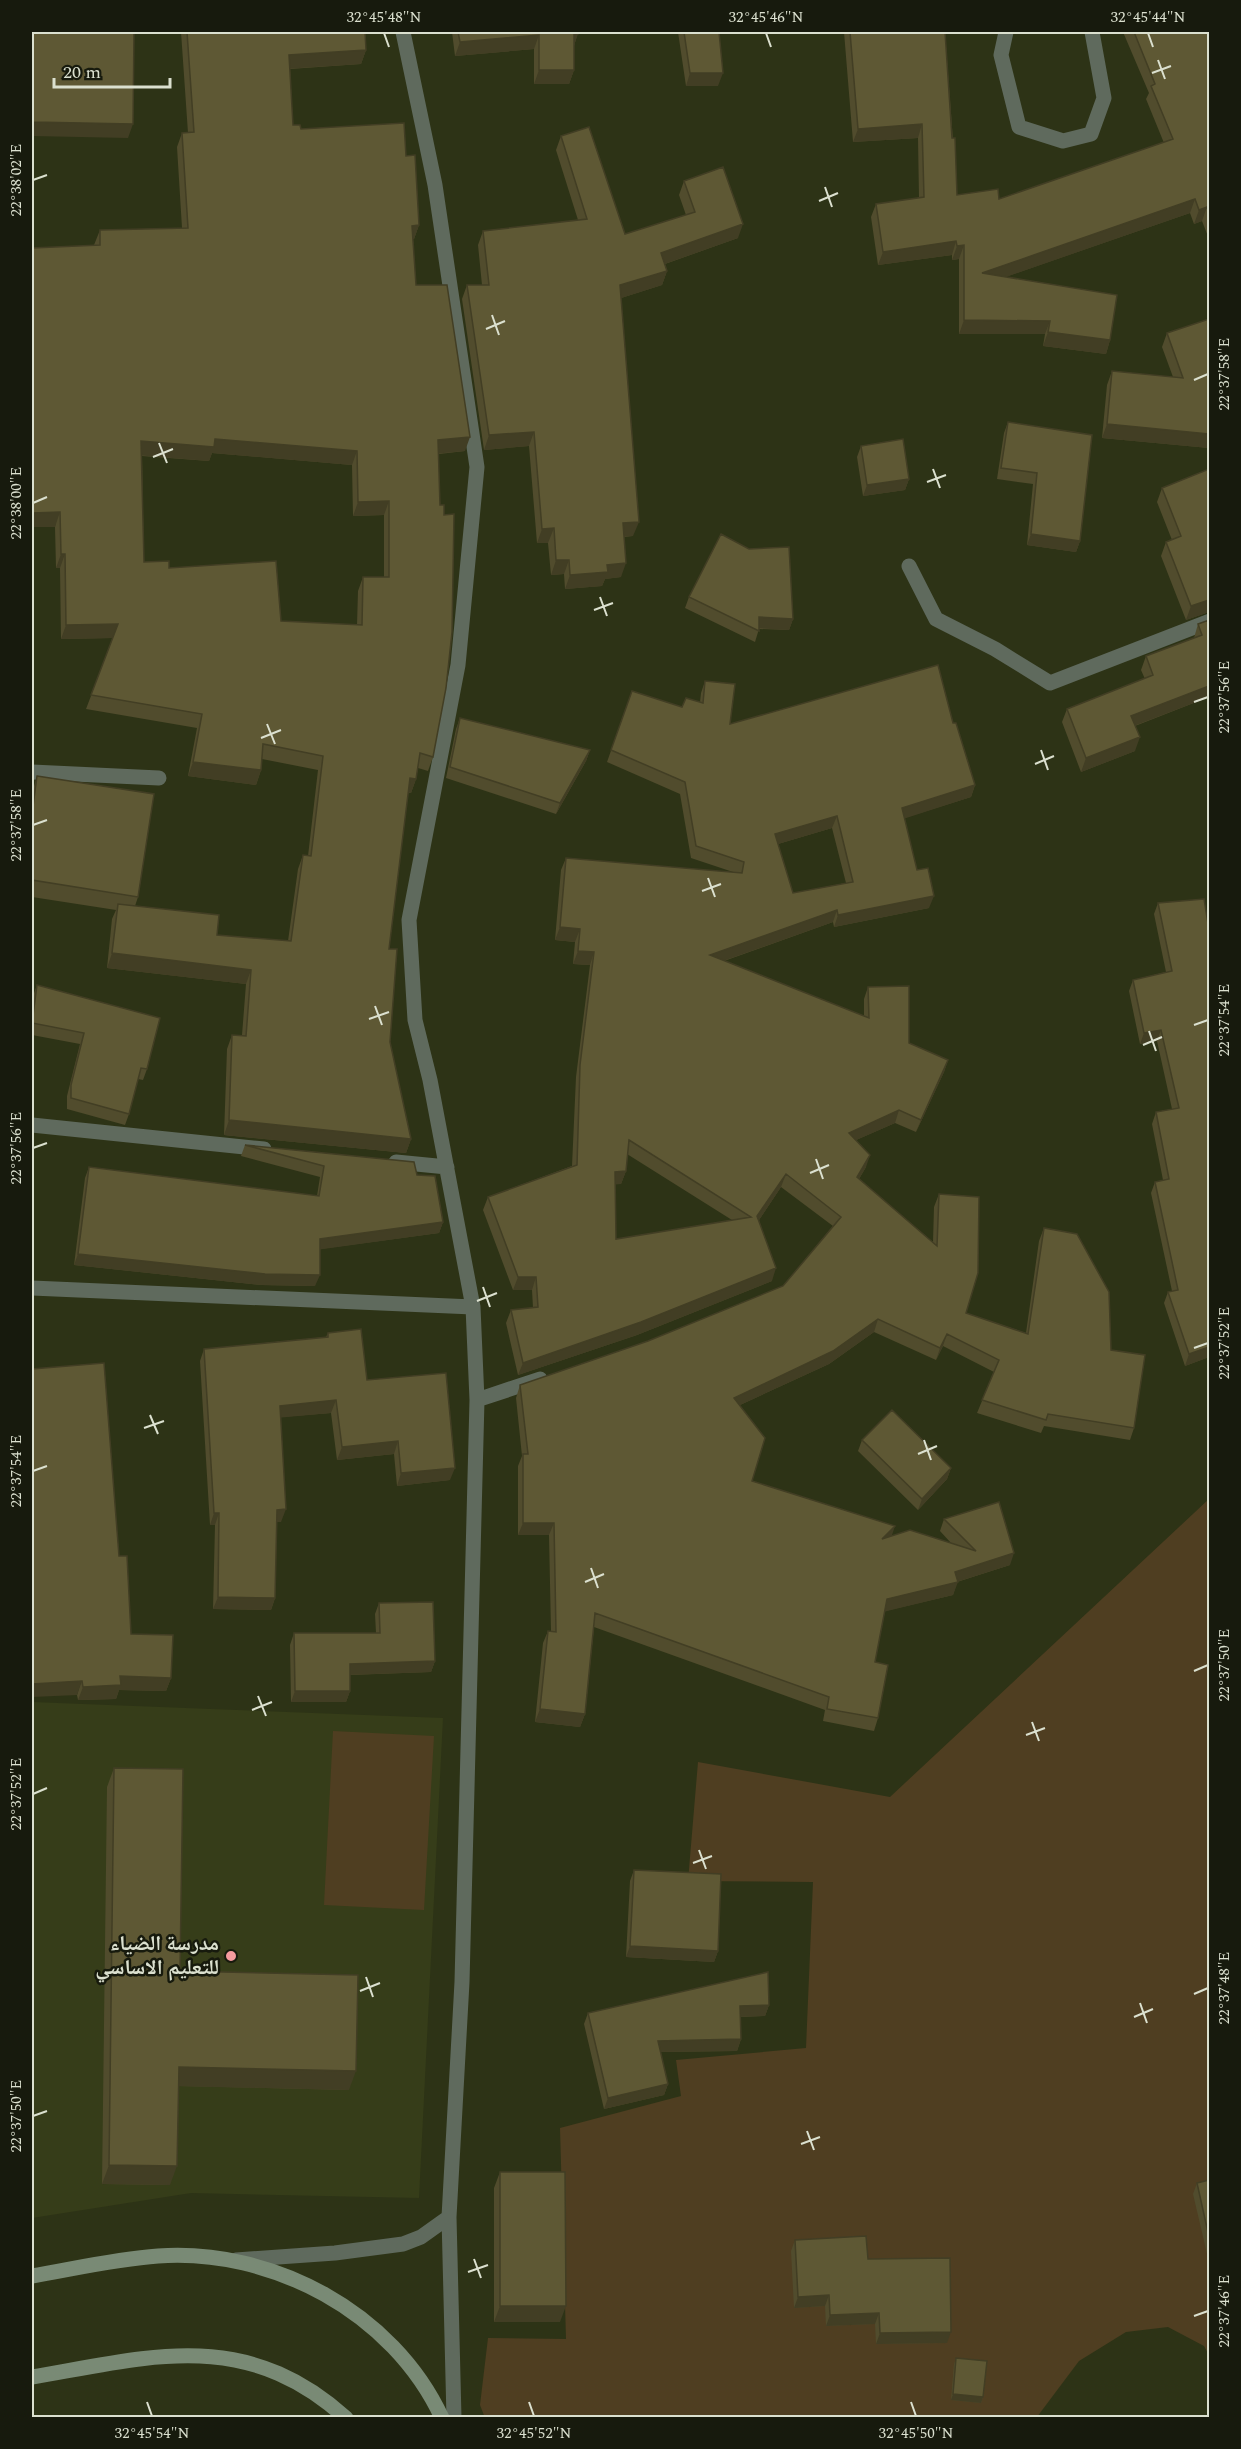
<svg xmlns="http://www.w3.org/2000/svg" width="1241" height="2449" font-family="Spectral,'Noto Naskh Arabic',serif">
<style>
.built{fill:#363d19}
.green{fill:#4f3e21}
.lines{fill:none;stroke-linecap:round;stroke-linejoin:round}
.street{stroke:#5f6a5d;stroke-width:15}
.secondary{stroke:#798a75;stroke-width:15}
.wall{fill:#514c2d;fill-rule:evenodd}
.shaded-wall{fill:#423e24}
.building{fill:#5e5834;stroke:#423e24;stroke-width:1.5;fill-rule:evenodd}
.ticks{fill:none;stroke:#dbe0cf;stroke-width:2}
.poi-dot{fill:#f59b9e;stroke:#171a0d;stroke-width:2}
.labels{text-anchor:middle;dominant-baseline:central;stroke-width:5;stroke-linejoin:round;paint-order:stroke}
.poi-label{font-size:21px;font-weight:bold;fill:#dbe0cf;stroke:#171a0d;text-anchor:end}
.neatline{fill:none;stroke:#dbe0cf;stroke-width:2}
.ticks-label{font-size:15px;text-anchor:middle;fill:#dbe0cf}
</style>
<rect width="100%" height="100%" fill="#2d3316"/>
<!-- built -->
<path class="built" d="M32,1702l411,16 -24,480 -228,-5 -159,25z"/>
<!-- green -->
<path class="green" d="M1209,1499v856l-5,-9 -36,-19 -42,5 -47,29 -42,56 -552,1 -5,-13 8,-67 78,1 -6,-211 121,-32 -5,-36 130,-12 7,-166 -125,-1 10,-119 192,35z
M333,1731l101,5 -10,174 -100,-5z"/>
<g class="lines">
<!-- street -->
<path class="street" d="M403,32l32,153 42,282 -19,198 -49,255 6,100 15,60 43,227 4,93 -15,582 -13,235 5,201
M1006,32l-5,23 18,72 44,14 28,-7 13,-36 -12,-66
M909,566l27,53 59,30 55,34 160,-62
M32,772l127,6
M32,1125l232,24
M396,1162l51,5
M32,1288l441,19
M477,1400l63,-21
M236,2260l99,-7 68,-9 18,-7 28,-20"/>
<!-- secondary -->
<path class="secondary" d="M32,2276c41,-7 83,-17 126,-20 114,-8 235,56 284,162
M32,2377c118,-20 213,-50 314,41"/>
</g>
<!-- wall -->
<path class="wall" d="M181,32h184l1,18 -5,14 -71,5 3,56 8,4 105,27 13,69 -5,14h-1l3,46 49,166 -26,3 -6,303 -5,14 -10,-3 -2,11 -5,14h-3l-19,156 1,93 21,97 -5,14 -182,-18 3,-86 5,-14h10l4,-51 -139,-16 5,-49 4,-9 -84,-13v-104l5,-17 101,121 -3,9 82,29 71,6 10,-72 5,-14 5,1 10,-86 -56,-11 -1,11 -5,15 -68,-9 9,-48 -111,-19 27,-71 -52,1 -1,-71h-4l-1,-41 39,-282 6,-15 82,-2 -5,-81 5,-14h6zM212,453l140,12 1,51 31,-1v62h-21l-5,14 -1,34 -76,-4 -112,-53 -25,-6 -2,-106 67,5z
M452,32h126l-4,14v24l-5,14h-35v-35l-79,7z
M678,32h41l-1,54h-32z
M844,32h101l12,163 42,4 165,-56 -18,-44 3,-6 -26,-61h86v207l-7,-18 -8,3 -4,-11 -185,64 105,63 -4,14 -63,-8 2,-12h-86v-75l-7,1v-5l-74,10 -7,-48 5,-13 43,-6 -1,-60 -65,4z
M561,136l64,98 61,-19 -7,-20 5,-14 54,57 -73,26 2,7 -5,14 -41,13 12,238 -9,1 -3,40 -16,2 -3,7 -37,3 -1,-15 -13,1 -3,-32h-11l-8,-97 -45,4 -22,-151 5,-14h15l-4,-40 5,-14 95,-11 -22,-70z
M1209,319v129l-107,-10 5,-53 5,-14 61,6 -11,-30 5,-14z
M1008,422l72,119 -4,11 -49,-7 6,-61 -36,-5 7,-46z
M861,446l48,33 -4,11 -42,6 -6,-39z
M1209,469v143l-23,8 -25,-64 5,-14 6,-2 -15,-38 5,-14z
M689,597l104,22 -4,11 -30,-1 -4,13 -70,-34z
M1209,620v77l-74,29v25l-54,21 -19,-50 5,-13 78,-30 -4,-9 5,-14 48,-18 4,-14z
M705,681l25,43 223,-1 22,62 -4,12 -67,21 13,52 12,38 -95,19 -1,-5 -109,39 140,55v-17l4,-12 41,56 39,17 -4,12 -28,60 -21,-9 -39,17 10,27 -7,12 74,63 1,-35 5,-13 27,119 60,20 13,-92 5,-13 67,122 23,78 -4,12 -86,-14 -3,7 -64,-20 17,-41 -51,-26 -7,14 -62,-28 -45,32 -89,41 12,76 139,55 60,7 -11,-12 4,-12 66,46 -53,17 -4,13 -68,16 -10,51 3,56 -4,13 -51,-10 2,-11 -231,-83 -9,87 -5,13 -45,-5 8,-79 5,-12h3l-2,-96h-31v-69l4,-10 -6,-58 4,-13 128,-44 135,-55 50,-60 -52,-39 -22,33 13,61 -135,54 -119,40 -12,-52 5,-13 22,-2 -1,-18h-19l-30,-80 5,-13 84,-31 4,-89 14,-112 -17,-1 2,-22 -20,-2 6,-70 5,-12 170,15 -45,-15 -11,-64 -73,-32 25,-71 50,16 18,-5 1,-9zM832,828l14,55 -53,10 -15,-49zM627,1154l105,66 -116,19 -1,-55h6l5,-13z
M460,718l130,32 -4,11 -30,53 -110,-36 10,-49z
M1204,899l5,458 -24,9 -21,-63 4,-11 4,-1 -21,-98 4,-11 8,-2 -11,-56 4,-12 16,-3 -15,-68 -17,3 -11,-53 4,-11 33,-8 -12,-58 4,-11z
M37,985l110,84 -4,11 -5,-1 -9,35 -4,11 -58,-16v-13l13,-52 -48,-9v-28l1,-11z
M245,1145l172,30 26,47 -4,11 -119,16 -5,37 -54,-1 -187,-20 11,-87 4,-11 228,29 3,-19 -79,-21z
M328,1333l122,147 -53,6 -3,-32 -57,6 -6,-47 -50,4v105h-5l-1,76 -4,12 -58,-1 2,-84h-5l-10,-164 4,-12 122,-12z
M862,1440l89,28 -4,11 -29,31 -60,-59z
M119,1556l12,78 40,44 -5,13 -47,-1 -3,9 -38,1 -1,-5z
M379,1603l56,58 -4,11 -81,3v16l-4,11h-55l-1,-57 4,-12h82l-1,-19z
M114,1768l66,203 169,119 -171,-4 -8,99 -68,-1 5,-397z
M634,1870l84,81 -4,11 -88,-5 4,-76z
M769,2005l-4,11 -25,1 1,22 -4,12 -77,1 8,32 -4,11 -60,14 -20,-85 4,-11z
M500,2172l60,150h-66v-134z
M1209,2180v77l-1,1 -15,-64 4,-11z
M795,2240l73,19 79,84 -71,1 -1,-20 -49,2 -1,-20 -31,2 -3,-57z
M956,2358l27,39 -2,6 -30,-3 3,-36z"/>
<!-- shaded-wall -->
<path class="shaded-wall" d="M418,32h24l-24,1z
M574,34h4l-5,14z
M539,35l-5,14 -79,7 5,-14z
M366,50l-5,14 -77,5 5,-14z
M539,70h35l-5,14h-35z
M690,73h33l-5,13h-32z
M32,122l101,2 -5,14 -96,-2z
M922,124l-4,14 -65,4 5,-13z
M1195,199l-5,14 -213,74 5,-14z
M1207,207l-5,14 -8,3 5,-14z
M743,224l-5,14 -82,29 5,-14z
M419,225l-5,14 -7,1 5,-14z
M956,241l-4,14 -74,10 5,-13z
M964,245l-5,14 -7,1 5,-14z
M667,271l-5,14 -47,15 5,-15z
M964,320l86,1 -5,13h-86z
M1048,332l62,8 -4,14 -63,-8z
M1107,424l102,10v14l-107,-10z
M534,432l-5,14 -45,4 5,-15z
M470,437l-5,14 -32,3 5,-14z
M215,439l142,12 -5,14 -140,-12 -3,8 -73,-6 5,-14z
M909,479l-4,11 -42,6 4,-11z
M389,501l-5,14 -31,1 5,-14z
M60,512l-5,15h-23v-14z
M639,522l-6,14 -15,1 5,-14z
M554,528l-6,15h-11l5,-14z
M1031,534l49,7 -4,11 -49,-7z
M61,554h4l-5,14h-4z
M556,560h13l-5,14 -13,1z
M626,563l-5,14 -16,2 -3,7 -37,3 5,-14 37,-10z
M1209,600v12l-23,8 5,-14z
M759,617l34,2 -4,11 -34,-2z
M118,624l-5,14 -52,1 5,-14z
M1209,686v11l-83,32 5,-13z
M1140,737l-5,14 -54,21 5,-14z
M590,750l-4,11 -30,53 4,-11z
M193,762l68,8 -5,15 -68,-9z
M410,778l6,1 -5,14 -6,-1z
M975,785l-4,12 -74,24 5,-13z
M837,816l-5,12 -61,18 4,-12z
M934,896l-5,12 -95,19 4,-12z
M837,910l-4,12 -127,45 4,-12z
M560,927l20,2 -5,13 -20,-2z
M578,951l16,1 -4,13 -17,-1z
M112,953l139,17 -5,14 -139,-16z
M1161,1030l-4,11 -17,3 4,-11z
M948,1060l-4,12 -28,60 5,-12z
M899,1110l-4,13 -50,22 4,-12z
M229,1120l182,19 -5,14 -182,-18z
M870,1155l-4,12 -13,22 4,-12z
M626,1171l-5,13 -11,1 5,-13z
M786,1174l-5,13 -28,42 4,-13z
M443,1222l-4,11 -123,17 4,-11z
M78,1254l242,21 -5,11 -54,-1 -187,-20z
M776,1268l-4,13 -135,54 -119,40 5,-12z
M518,1277h18l-4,13h-19z
M878,1319l-4,13 -45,32 -100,46 5,-12z
M947,1334l-4,12 -7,14 4,-12z
M1209,1347v10l-24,9 4,-12z
M336,1400l-5,13 -55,5 4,-12z
M398,1441l-4,13 -57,6 5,-13z
M455,1468l-5,12 -53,6 4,-13z
M951,1468l-4,11 -29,31 4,-11z
M286,1509l-5,13h-9l5,-12z
M214,1513h5l-4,12h-5z
M523,1523h31l-5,12h-31z
M895,1526l-4,12 -9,1z
M1014,1553l-4,12 -60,19 8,-2 -5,13 -70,17 4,-13 68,-27z
M218,1597l57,1 -4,12 -58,-1z
M435,1661l-4,11 -85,3 4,-11z
M120,1676l51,2 -5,13 -47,-1 -3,9 -38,1 5,-13z
M82,1681l-5,14 -45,2v-13z
M295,1691h55l-4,11h-55z
M540,1709l45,5 -5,13 -45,-5z
M630,1946l88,5 -4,11 -88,-5z
M769,2005l-4,11 -29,1 4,-11z
M741,2039l-4,12 -83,1 4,-11z
M179,2067l177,4 -7,19 -177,-4z
M668,2084l-4,11 -60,14 4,-11z
M109,2165l68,1 -7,19 -68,-1z
M829,2295l-4,11 -31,2 4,-11z
M500,2306h66l-6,16h-66z
M879,2313l-4,11 -49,2 4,-11z
M951,2332l-4,11 -71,1 4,-11z
M953,2394l30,3 -2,6 -30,-3z"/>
<!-- building -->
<path class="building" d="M32,32h102l-1,92 -101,-2z
M187,32h178l1,18 -77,5 4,70h7l1,4 103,-6 2,33 9,-1 4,70 -7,1 4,59h31l23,152 -32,3 2,65h4v10l10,-1 -2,118 -6,56 -13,69 -13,-4 -4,26 -6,-1 -21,171h8l-7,93 21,97 -182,-19 3,-85 14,1 5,-66 -139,-17 6,-49 101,11 -2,20 74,6 12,-86 8,1 12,-100 -60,-12 -2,26 -68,-8 9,-48 -111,-19 27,-71 -52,1 -1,-71h-4l-1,-42 -28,1v-265l68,-3v-15l88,-2 -6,-95 12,-1zM215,439l142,12 1,51 31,-1v76h-26l-1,48 -81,-4 -5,-60 -107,7v-7l-25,1 -3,-121 73,6z
M458,32h120v2h-4v36h-35v-35l-79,7z
M684,32h35l4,41h-33z
M850,32h95l7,106h3l2,57 41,-6 1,10 174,-60 -22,-53 4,-2 -21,-52h75v181l-2,-6 -8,3 -4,-11 -213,74 135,22 -7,45 -62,-8 2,-11 -86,-1v-75l-7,1 -1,-5 -73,11 -7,-48 48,-7 -2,-73 -64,5z
M589,127l36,107 70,-22 -11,-31 39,-14 20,57 -82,29 6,18 -47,14 19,237 -16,1 3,40 -19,2 1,7 -38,3 -1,-15h-13l-2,-32 -12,1 -8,-97 -45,3 -22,-150h22l-6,-54 104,-12 -26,-83z
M1209,319v115l-102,-10 5,-53 71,7 -16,-45z
M1008,422l84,13 -12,106 -49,-7 6,-61 -36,-5z
M903,439l6,40 -42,6 -6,-39z
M1209,469v131l-18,6 -25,-64 15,-6 -19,-48z
M721,534l28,15 40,-2 4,72 -34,-2v14l-70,-34z
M1209,620v66l-78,30 9,21 -54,21 -19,-49 86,-34 -7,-19 56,-21 -4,-11z
M938,665l15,58h3l19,62 -73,23 15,62 11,-2 6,28 -96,19 -1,-5 -127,45 159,63 -1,-31 41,-1v57l39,17 -27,60 -22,-10 -50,23 21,22 -13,22 80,69 2,-52 40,3 -1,76 -12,40 62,21 16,-106 33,6 32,58 2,58 34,5 -11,73 -86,-14 -2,6 -64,-20 17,-40 -52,-26 -7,14 -62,-29 -45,32 -99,47 31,40 -13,43 143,45 -13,13 28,-9 66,21 -32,-32 55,-17 15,51 -59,19 3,10 -71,17 -12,63 13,3 -10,53 -51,-9 2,-12 -234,-84 -10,101 -45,-5 8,-78 8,1 -2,-109h-31v-69h5l-8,-69 128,-44 135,-55 58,-69 -55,-43 -29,42 19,52 -135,54 -118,41 -12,-53 27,-3 -2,-30h-18l-30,-80 89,-32 3,-100 14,-113 -16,-1 2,-22 -20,-2 6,-69 176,15 2,-11 -48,-16 -11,-64 -74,-32 21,-59 50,16 4,-9 17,5 2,-22 30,3 -5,40zM837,816l16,66 -60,11 -18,-59zM629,1140l122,77 -135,22 -1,-67 11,-1z
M460,718l130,32 -30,53 -110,-36z
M37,776l117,18 -16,103 -106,-17v-66z
M1204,899l5,31v417l-20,7 -21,-62 10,-2 -23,-108 14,-3 -13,-67 23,-4 -18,-78 -17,3 -11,-53 39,-9 -14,-68z
M37,985l123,33 -13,51 -6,-1 -12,46 -58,-16v-13l13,-52 -52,-10z
M245,1145l169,17 3,13 18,1 8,46 -123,17v36l-55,-1 -187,-20 11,-87 230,29 5,-30z
M361,1329l6,51 79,-7 9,95 -54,5 -3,-32 -56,6 -6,-47 -56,6 6,103 -9,1 -2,88 -57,-1 1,-84h-5l-10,-164 124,-12v-4z
M104,1363l15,193h8l4,78 42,1 -2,43 -51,-2 1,9 -38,2 -1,-6 -50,3v-315z
M892,1410l59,58 -29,31 -60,-59z
M433,1602l2,59 -85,3v27h-55l-1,-58h86l-1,-30z
M114,1768l69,1 -3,202 178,4 -2,96 -177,-4 -2,99 -68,-1z
M634,1870l87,4 -3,77 -88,-5z
M768,1972l1,33 -29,1 1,33 -83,2 10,43 -60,14 -20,-85z
M500,2172h65l1,134h-66z
M1209,2180v57l-12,-54z
M866,2236l2,23 82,-1 1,74 -71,1 -1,-20 -49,2 -1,-20 -31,2 -3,-57z
M956,2358l31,3 -4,36 -30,-3z"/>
<!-- ticks -->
<path class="ticks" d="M384,33l5,14M766,33l5,14M1148,33l5,14M1158,60l7,19M1152,73l19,-7M33,180l14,-5M825,187l7,20M819,201l19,-8M492,315l7,20M486,329l19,-8M1194,380l14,-6M159,443l8,20M153,457l20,-8M933,469l7,19M927,482l19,-7M33,503l14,-6M600,597l7,19M594,610l19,-7M1194,702l14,-5M267,724l8,20M261,738l20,-8M1041,750l7,20M1035,764l19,-8M33,825l14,-5M708,878l7,19M702,891l19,-7M375,1006l7,19M369,1019l20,-7M1194,1025l14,-5M1149,1031l7,20M1143,1045l19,-8M33,1148l14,-5M816,1159l7,20M810,1173l19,-8M483,1287l7,20M477,1301l20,-8M1194,1348l14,-5M150,1415l8,19M144,1428l20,-7M924,1440l7,20M918,1454l19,-8M33,1471l14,-5M591,1568l7,20M585,1582l19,-8M1194,1671l14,-6M258,1696l8,20M252,1710l20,-8M1032,1722l7,19M1026,1735l19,-7M33,1794l14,-6M699,1850l7,19M693,1863l19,-7M366,1977l7,20M360,1991l20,-8M1194,1994l14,-6M1140,2003l7,20M1134,2017l19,-8M33,2116l14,-5M807,2131l7,19M801,2144l19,-7M474,2259l7,19M468,2272l20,-7M1194,2316l14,-5M147,2402l5,14M529,2402l5,14M911,2402l5,14"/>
<!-- markers -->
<circle class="poi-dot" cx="231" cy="1956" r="6"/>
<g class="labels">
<!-- poi labels -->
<g class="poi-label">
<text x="219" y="1944">مدرسة الضياء<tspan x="219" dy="24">للتعليم الاساسي</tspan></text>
</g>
</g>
<!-- border -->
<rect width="1241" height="2449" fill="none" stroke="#171a0d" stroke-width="66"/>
<!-- scale -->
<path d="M54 78v9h116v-9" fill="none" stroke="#dbe0cf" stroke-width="3"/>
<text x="63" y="78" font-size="18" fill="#dbe0cf" stroke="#171a0d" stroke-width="4.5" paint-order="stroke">20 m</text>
<rect x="33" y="33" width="1175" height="2383" class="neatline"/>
<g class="ticks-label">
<text x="384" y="22">32°45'48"N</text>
<text x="766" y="22">32°45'46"N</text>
<text x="1148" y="22">32°45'44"N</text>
<text transform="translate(16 180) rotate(-90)" y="5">22°38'02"E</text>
<text transform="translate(1224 374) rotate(-90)" y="5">22°37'58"E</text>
<text transform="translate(16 503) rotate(-90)" y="5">22°38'00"E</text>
<text transform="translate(1224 697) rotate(-90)" y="5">22°37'56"E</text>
<text transform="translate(16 825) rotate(-90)" y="5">22°37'58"E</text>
<text transform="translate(1224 1020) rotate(-90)" y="5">22°37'54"E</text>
<text transform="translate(16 1148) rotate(-90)" y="5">22°37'56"E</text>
<text transform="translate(1224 1343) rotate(-90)" y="5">22°37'52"E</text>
<text transform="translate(16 1471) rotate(-90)" y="5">22°37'54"E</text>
<text transform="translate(1224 1665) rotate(-90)" y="5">22°37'50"E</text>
<text transform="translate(16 1794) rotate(-90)" y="5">22°37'52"E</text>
<text transform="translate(1224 1988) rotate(-90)" y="5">22°37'48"E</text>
<text transform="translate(16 2116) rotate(-90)" y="5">22°37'50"E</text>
<text transform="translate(1224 2311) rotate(-90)" y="5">22°37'46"E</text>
<text x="152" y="2438">32°45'54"N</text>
<text x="534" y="2438">32°45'52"N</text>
<text x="916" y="2438">32°45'50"N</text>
</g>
</svg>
